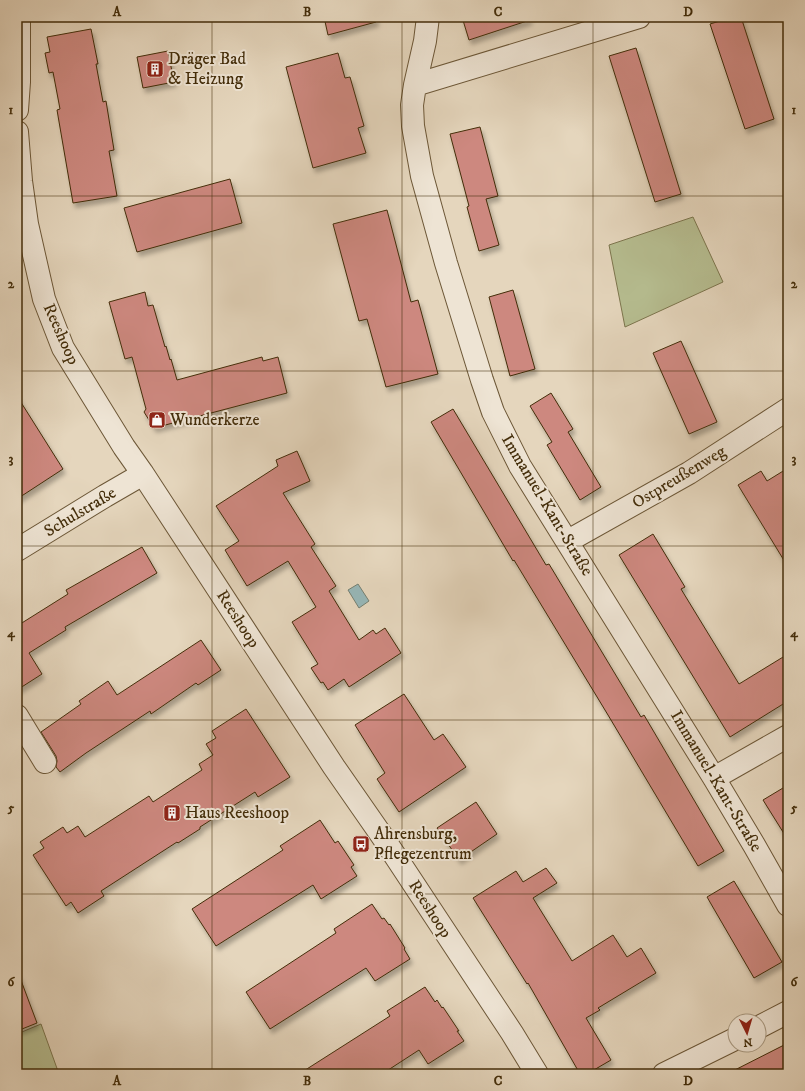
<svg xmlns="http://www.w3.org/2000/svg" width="805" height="1091" font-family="'IM FELL DW Pica',serif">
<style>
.green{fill:#b6bd90;stroke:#7c754d}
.water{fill:#97b7b8;stroke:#758072}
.building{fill:#cd887f;stroke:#432d0a;filter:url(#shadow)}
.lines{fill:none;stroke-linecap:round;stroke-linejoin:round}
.minor-casing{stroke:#6c5737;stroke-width:24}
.minor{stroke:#eee4d4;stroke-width:22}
.grid{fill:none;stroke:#432d0a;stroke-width:1;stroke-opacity:0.55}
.labels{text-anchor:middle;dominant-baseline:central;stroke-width:4;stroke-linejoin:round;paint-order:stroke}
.poi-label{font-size:17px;fill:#432d0a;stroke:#eee4d4;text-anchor:start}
.street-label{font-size:17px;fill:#432d0a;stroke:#eee4d4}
.neatline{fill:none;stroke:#432d0a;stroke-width:1.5}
.grid-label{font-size:13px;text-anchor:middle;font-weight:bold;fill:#432d0a}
</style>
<defs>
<filter id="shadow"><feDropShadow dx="2.5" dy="4.5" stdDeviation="2" flood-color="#0004"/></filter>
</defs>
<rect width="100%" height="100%" fill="#e5d6bd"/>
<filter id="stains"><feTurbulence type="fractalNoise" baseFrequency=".005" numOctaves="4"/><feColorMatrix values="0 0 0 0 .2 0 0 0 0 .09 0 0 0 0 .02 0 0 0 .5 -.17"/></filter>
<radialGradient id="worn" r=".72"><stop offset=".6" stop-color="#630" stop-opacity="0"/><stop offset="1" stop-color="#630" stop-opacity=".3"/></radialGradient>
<!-- green -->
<path class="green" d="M693,217l30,65 -98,45 -16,-82z
M41,1024l18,50h-42v-40z"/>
<!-- water -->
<path class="water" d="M358,584l11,17 -10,7 -11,-18z"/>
<!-- building -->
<path class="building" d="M324,17h52v5l-48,13z
M462,17h67l1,3 -61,20z
M733,17h8l33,102 -29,10 -35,-105z
M91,29l7,35h-2l7,38 3,-1 8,49 -5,1 8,45 -44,7 -16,-93 3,-1 -7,-37 -4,1 -4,-20 5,-1 -3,-15z
M636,48l45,146 -26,8 -46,-146z
M168,51l6,31 -31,6 -6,-31z
M338,53l7,25 5,-1 14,49 -6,2 8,25 -53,15 -27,-101z
M480,127l18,69 -12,3 13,46 -20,6 -12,-44 2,-1 -19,-72z
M230,179l12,44 -105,29 -13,-44z
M387,210l24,92 7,-2 20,74 -52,13 -19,-68 -8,2 -26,-97z
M513,290l22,79 -25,7 -21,-79z
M145,292l3,14 5,-1 12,42 1,-1 4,14 1,-1 6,21 85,-23 1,4 15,-4 9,36 -133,35 -10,-16 2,-3 -14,-52 -7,2 -16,-57z
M681,341l36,81 -28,12 -36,-81z
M551,393l22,36 -5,3 33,55 -21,13 -33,-55 5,-3 -22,-36z
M17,396l46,73 -46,30z
M453,409l93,156 3,-1 92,153 3,-2 80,136 -26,15 -90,-151 -94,-155 -1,1 -82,-139z
M297,451l13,30 -27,12 32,51 -4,3 25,39 -7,5 30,49 14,-10 3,4 9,-6 16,25 -52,34 -5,-8 -16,11 -5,-8 -2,1 -10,-15 7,-4 -26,-42 24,-15 -28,-46 -41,25 -22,-36 14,-9 -23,-35 62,-40 -2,-6z
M788,468v99l-50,-82 23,-14 6,10z
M653,534l32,53 -4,2 58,95 49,-30v47l-58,36 -111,-182z
M142,547l15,26 -92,54 1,3 -37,23 13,21 -25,16v-64l51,-32 -2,-4z
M201,640l20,30 -23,15 -2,-2 -45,31 -1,-3 -64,42 -26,19 -4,-5 1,-6 -1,-5 -15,-24 40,-28 -2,-3 29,-20 9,14z
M404,694l30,46 9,-6 23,33 -67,45 -22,-33 8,-6 -30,-48z
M246,709l44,68 -32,20 -3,-5 -55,35v2l-22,14 -1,-1 -76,49 3,5 -26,17 -7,-11 -5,4 -33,-51 11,-7 -4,-6 23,-15 4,6 11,-7 7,11 64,-41 4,6 49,-32 -3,-6 14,-9 -7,-11 10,-6 -4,-7z
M788,785v55l-25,-40z
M476,802l21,32 -38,26 -22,-32z
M320,820l15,23 3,-2 16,24 -3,2 6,9 -36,23 -8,-14 -97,61 -24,-37 91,-59 -3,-4z
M546,868l11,15 -24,15 39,63 41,-26 14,22 14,-9 15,25 -58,35 2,2 -14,8 25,42 -24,14h-7l-52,-91 -1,1 -54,-86 43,-27 7,11z
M734,881l48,81 -28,16 -47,-81z
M372,904l10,15 2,-1 5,7 1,-1 15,24 -1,1 6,10 -35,22 -9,-13 -96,61 -24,-37 90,-59 -2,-4z
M19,975l18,48 -20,8v-55z
M425,987l10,15 2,-2 5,8 1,-1 16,24h-2l7,10 -36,23 -9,-14 -37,24h-83l91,-58 -3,-5z
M788,1043v31h-61z"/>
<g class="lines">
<defs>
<path id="minor" d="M428,17l-3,24 -10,44 -3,20 1,21 9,50 24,87 36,117 11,32 27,54 194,312 40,67 34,60
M415,85l224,-68
M17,110l2,-28v-65
M17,132l4,49 6,43 17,75 19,49 61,99 19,27 191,293 48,69 130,197 25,41
M568,541l121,-68 99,-64
M17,550l88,-54 38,-22
M17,716l28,46
M714,778l74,-42
M759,1027l29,-15
M664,1074l71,-35"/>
</defs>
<!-- minor casing -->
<use href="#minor" class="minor-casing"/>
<!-- minor -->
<use href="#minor" class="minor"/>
</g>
<!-- grid -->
<path class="grid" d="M212,17v1057M402,17v1057M593,17v1057M17,196h771M17,371h771M17,546h771M17,720h771M17,894h771"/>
<!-- icons -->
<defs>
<symbol id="building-square" viewBox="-11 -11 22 22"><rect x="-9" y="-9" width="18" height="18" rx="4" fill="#8f2418" stroke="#eee4d4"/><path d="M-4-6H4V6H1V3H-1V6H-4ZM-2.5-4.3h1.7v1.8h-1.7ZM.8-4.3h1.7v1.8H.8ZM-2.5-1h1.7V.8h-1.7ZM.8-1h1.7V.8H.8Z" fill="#fff"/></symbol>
<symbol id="shop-square" viewBox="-11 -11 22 22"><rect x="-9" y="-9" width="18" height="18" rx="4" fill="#8f2418" stroke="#eee4d4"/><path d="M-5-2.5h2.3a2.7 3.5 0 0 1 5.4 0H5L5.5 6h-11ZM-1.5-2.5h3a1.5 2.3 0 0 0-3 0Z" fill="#fff"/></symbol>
<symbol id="bus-square" viewBox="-11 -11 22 22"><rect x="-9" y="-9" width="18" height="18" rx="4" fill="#8f2418" stroke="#eee4d4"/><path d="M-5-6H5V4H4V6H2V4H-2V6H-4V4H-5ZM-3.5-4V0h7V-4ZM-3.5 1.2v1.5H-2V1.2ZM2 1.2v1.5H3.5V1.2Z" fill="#fff"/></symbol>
</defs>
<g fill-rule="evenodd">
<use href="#building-square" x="145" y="59" width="20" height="20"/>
<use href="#shop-square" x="147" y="410" width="20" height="20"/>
<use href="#building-square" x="162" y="803" width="20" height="20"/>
<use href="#bus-square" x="351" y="834" width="20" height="20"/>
</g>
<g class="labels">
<!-- poi labels -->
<g class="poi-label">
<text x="168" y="59">Dräger Bad<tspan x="168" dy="20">&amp; Heizung</tspan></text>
<text x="170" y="420">Wunderkerze</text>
<text x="185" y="813">Haus Reeshoop</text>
<text x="374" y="834">Ahrensburg,<tspan x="374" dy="20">Pflegezentrum</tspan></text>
</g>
<!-- street labels -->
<g class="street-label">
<text transform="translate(61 334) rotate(66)">Reeshoop</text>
<text transform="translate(679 477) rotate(-31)">Ostpreußenweg</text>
<text transform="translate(547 505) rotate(59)">Immanuel-Kant-Straße</text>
<text transform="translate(80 512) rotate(-31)">Schulstraße</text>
<text transform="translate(238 619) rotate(57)">Reeshoop</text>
<text transform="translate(716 781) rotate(59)">Immanuel-Kant-Straße</text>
<text transform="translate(430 909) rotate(57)">Reeshoop</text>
</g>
</g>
<!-- margin -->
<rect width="805" height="1091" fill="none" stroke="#e5d6bd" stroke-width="44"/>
<!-- north arrow -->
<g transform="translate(747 1033) rotate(175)"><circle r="19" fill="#eee4d4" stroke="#aa9b83"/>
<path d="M0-3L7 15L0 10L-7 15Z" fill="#8f2418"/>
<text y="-6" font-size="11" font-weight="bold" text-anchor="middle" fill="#432d0a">N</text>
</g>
<rect x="22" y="22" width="761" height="1047" class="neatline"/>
<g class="grid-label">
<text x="117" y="16">A</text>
<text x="307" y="16">B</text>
<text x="498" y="16">C</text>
<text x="688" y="16">D</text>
<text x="11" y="114">1</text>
<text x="794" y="114">1</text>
<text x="11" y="288">2</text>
<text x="794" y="288">2</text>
<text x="11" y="463">3</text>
<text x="794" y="463">3</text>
<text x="11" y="637">4</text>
<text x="794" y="637">4</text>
<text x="11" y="812">5</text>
<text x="794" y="812">5</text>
<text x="11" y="986">6</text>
<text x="794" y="986">6</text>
<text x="117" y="1085">A</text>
<text x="307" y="1085">B</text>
<text x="498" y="1085">C</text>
<text x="688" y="1085">D</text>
</g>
<rect width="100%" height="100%" filter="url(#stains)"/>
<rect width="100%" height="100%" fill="url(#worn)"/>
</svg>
